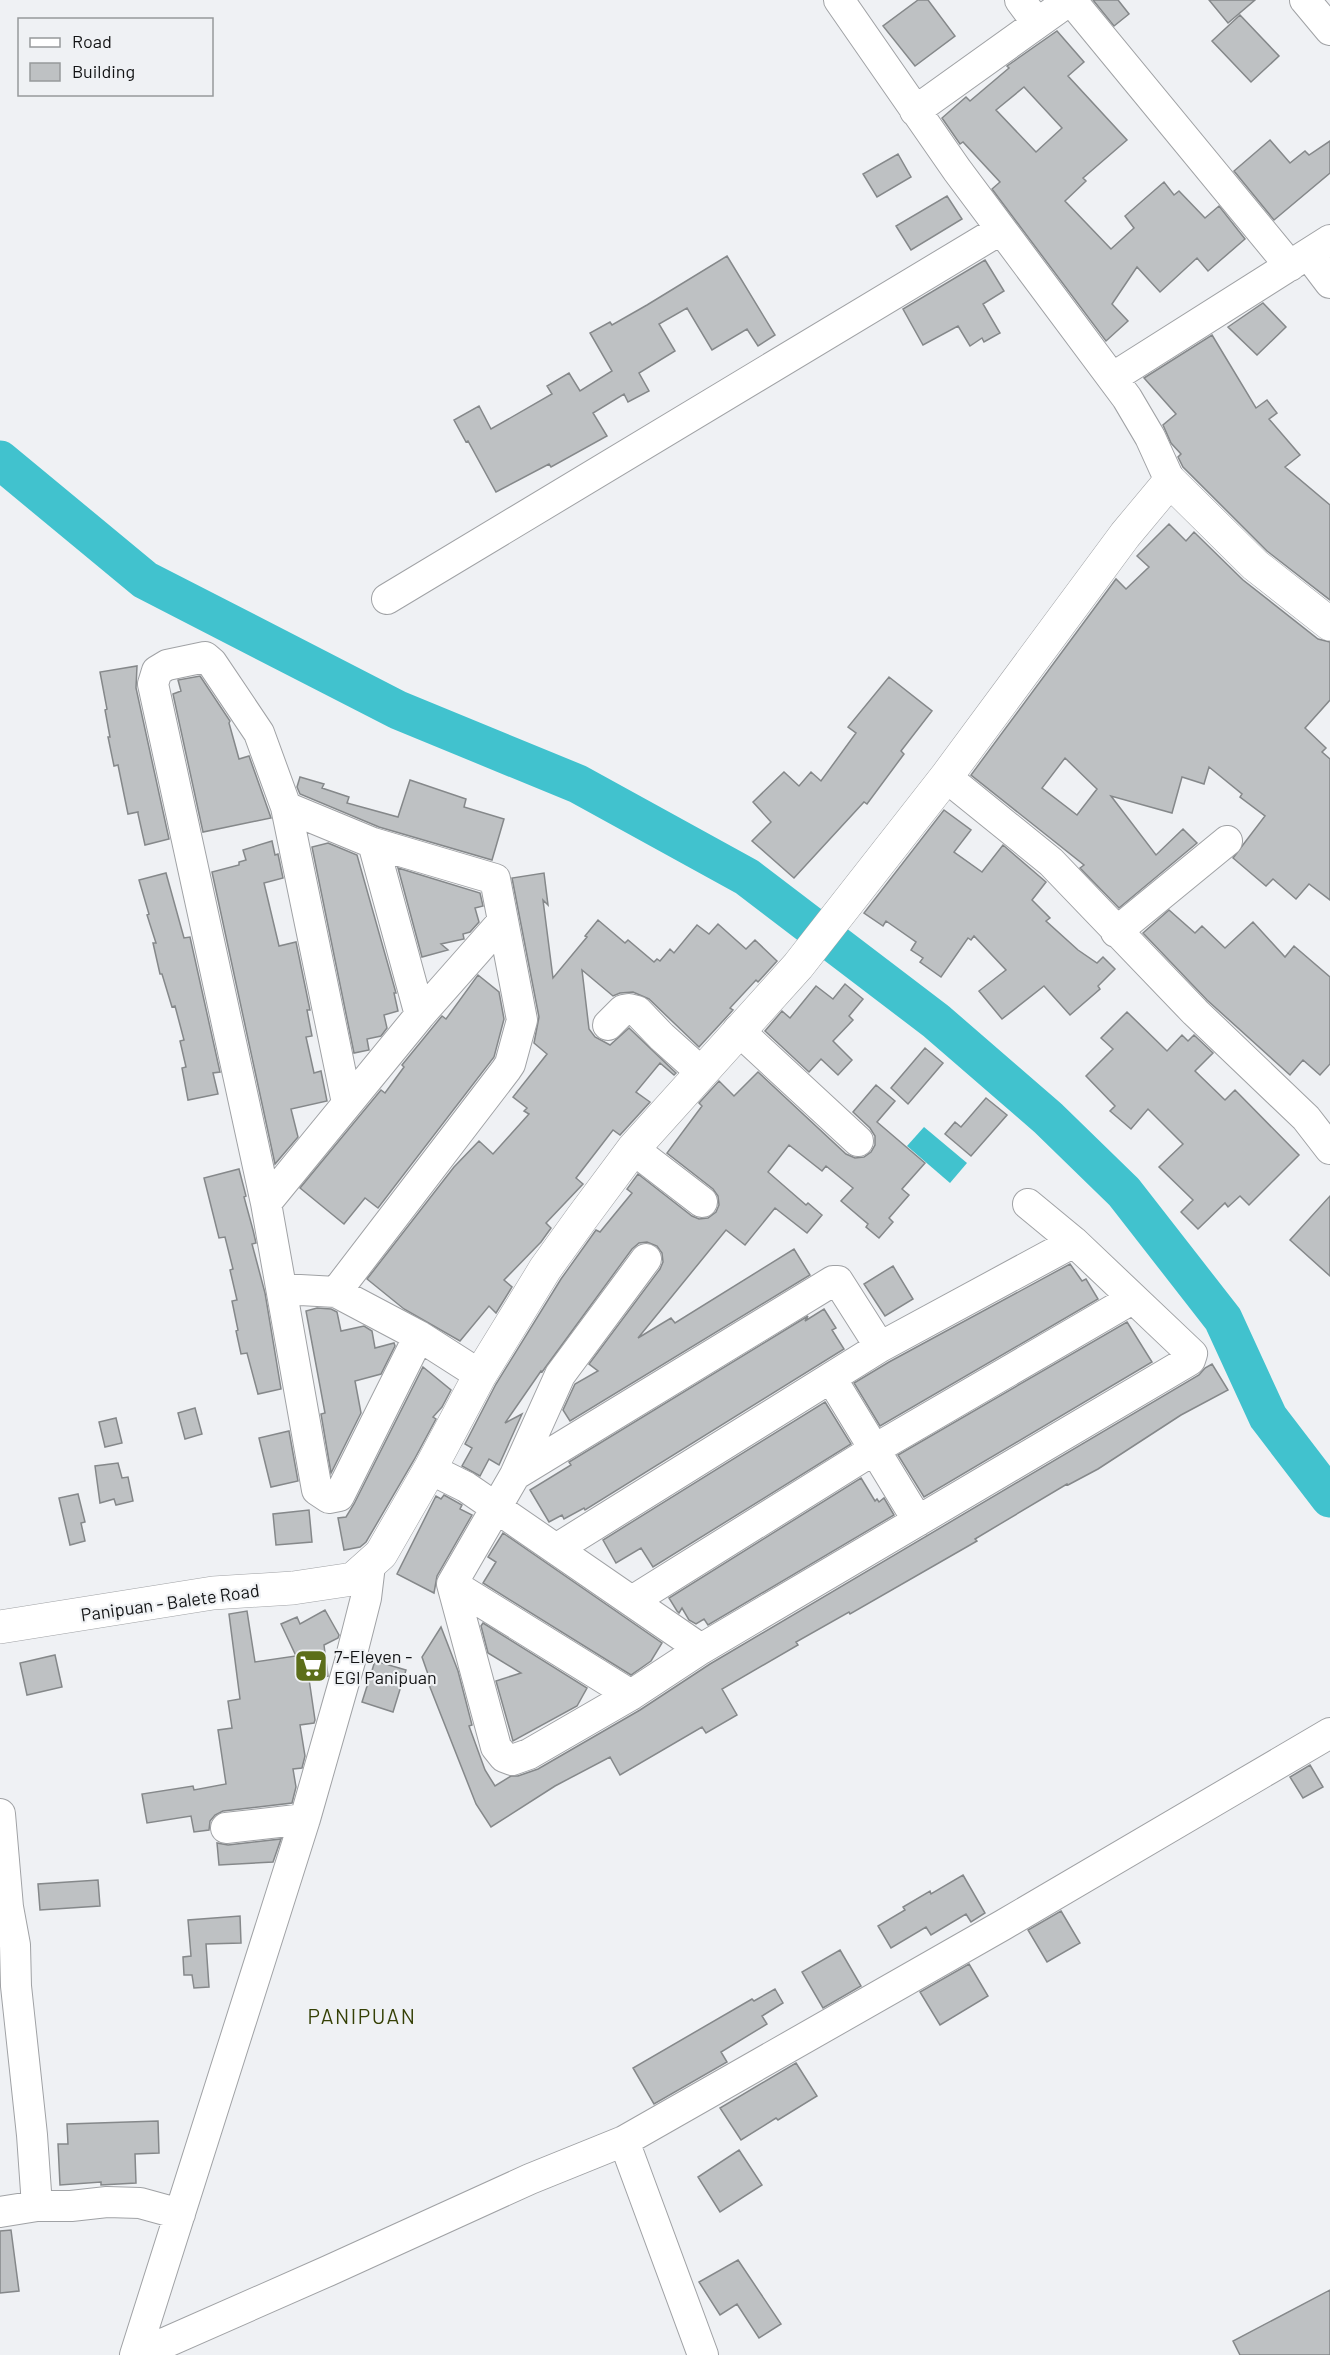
<svg xmlns="http://www.w3.org/2000/svg" width="1330" height="2355" font-family="Barlow,sans-serif">
<style>
.water{fill:#41c2ce}
.lines{fill:none;stroke-linecap:round;stroke-linejoin:round}
.river{stroke:#41c2ce;stroke-width:39}
.building{fill:#bec1c3;stroke:#85888a;stroke-width:1.5;fill-rule:evenodd}
.minor-casing{stroke:#a0a2a5;stroke-width:32}
.major-casing{stroke:#a0a2a5;stroke-width:34}
.minor{stroke:#fff;stroke-width:30}
.major{stroke:#fff;stroke-width:33}
.labels{text-anchor:middle;dominant-baseline:central;stroke-width:4.5;stroke-linejoin:round;paint-order:stroke}
.street-label{font-size:18px;fill:#131415;stroke:#eff1f4}
.poi-label{font-size:18px;fill:#131415;stroke:#eff1f4;text-anchor:start}
.quarter-label{font-size:21px;letter-spacing:1.5px;fill:#354005;stroke:#eff1f4}
</style>
<rect width="100%" height="100%" fill="#eff1f4"/>
<!-- water -->
<path class="water" d="M924,1127l43,36 -17,20 -43,-37z"/>
<g class="lines">
<!-- river -->
<path class="river" d="M0,460l145,120 253,130 180,74 169,93 189,144 112,97 76,74 99,127 45,98 62,81"/>
</g>
<!-- building -->
<path class="building" d="M918,0h10l27,36 -40,30 -32,-40z
M1093,0h25l11,14 -15,12z
M1209,0h46l-27,23z
M1240,15l39,41 -28,26 -39,-41z
M1057,31l27,31 -16,14 59,64 -44,38 3,3 -21,20 46,48 23,-21 -9,-12 39,-34 10,13 5,-4 26,27 14,-12 26,33 -37,32 -11,-13 -37,34 -23,-25 -25,37 16,17 -22,20 -114,-152 8,-7 -37,-40 -3,2 -18,-26 24,-21 4,4 39,-33 -2,-2zM1024,87l38,41 -26,24 -40,-42z
M1270,140l20,23 15,-12 4,4 21,-14v32l-56,47 -40,-49z
M898,154l13,23 -34,20 -14,-23z
M947,196l15,23 -51,31 -15,-24z
M727,256l48,79 -17,11 -11,-17 -35,21 -25,-42 -28,16 16,27 -36,22 10,18 -21,11 -4,-8 -31,19 14,23 -56,31 -2,-3 -53,28 -28,-51 -2,1 -12,-22 25,-14 12,23 61,-35 -5,-8 22,-13 11,18 32,-20 -22,-38 20,-11 2,3 35,-20z
M985,260l19,31 -21,13 17,29 -16,9 -2,-4 -12,8 -12,-20 -35,19 -20,-36z
M1263,303l23,24 -29,28 -29,-28z
M1212,335l44,73 11,-8 10,13 -8,6 31,36 -15,12 45,38v95l-63,-49 -84,-84 -5,-10 3,-3 -10,-11 -8,-18 13,-11 -32,-36z
M1169,524l17,17 8,-9 49,48 75,59 12,3v58l-25,28 21,20 -4,4 8,7v141l-21,-16 -13,15 -23,-20 -7,7 -33,-28 32,-42 -25,-19 2,-3 -33,-27 -5,17 -22,-7 -10,36 -61,-17 45,59 27,-26 14,14 -78,65 -39,-40 4,-3 -113,-90 145,-196 10,10 23,-22 -12,-11zM1065,758l32,31 -20,26 -35,-27z
M137,666l-1,22 33,151 -24,6 -7,-31v-2l-10,2 -10,-49 -4,1 -6,-29h2l-5,-27 2,-1 -7,-37z
M200,676l30,45 -1,2 10,36 10,-3 22,62 -68,14 -30,-138 8,-3 -3,-11z
M889,677l43,34 -31,40 3,3 -37,50 -3,-2 -70,76 -42,-37 19,-19 -18,-20 31,-30 15,14 12,-14 10,9 35,-48 -8,-6z
M300,777l24,7 -2,4 27,9 -2,6 51,14 12,-37 56,19 -2,8 40,12 -12,41 -113,-33 -79,-33 -3,-7z
M944,810l27,20 -17,22 28,20 21,-27 43,37 -14,18 18,18 -4,3 32,29 19,13 6,-6 12,12 -17,17 2,3 -30,26 -26,-29 -42,33 -23,-28 27,-21 -32,-34 -3,4 -3,-2 -27,39 -21,-15 3,-4 -12,-8 5,-8 -30,-21 -3,5 -19,-13z
M272,841l3,14 3,-1 5,24 -19,5 15,63 17,-4 14,68h-3l5,26 -6,1 8,36 7,-2 6,30 -36,8 7,28 -23,27 -63,-292 27,-7v-3l7,-2 -3,-10z
M328,843l29,12 39,138h-2l4,18 -14,4 3,13 -6,8 -14,3 2,11 -15,3 -42,-206z
M398,868l82,25 3,13 -8,2 4,14 -9,10 -7,2 1,5 -23,5 7,6 -26,7z
M166,873l18,65 6,-1 30,135 -7,1 5,21 -30,6 -6,-32 4,-1 -6,-26 4,-1 -9,-34 -3,1 -10,-33h-2l-7,-31h3l-9,-28 2,-1 -10,-34z
M544,873l4,32 -5,-5 10,78 34,-41 -2,-1 13,-16 27,23 3,-3 26,22 3,-3 3,2 10,-12 4,4 23,-28 12,9 9,-10 28,25 9,-9 22,21 -19,21 -2,-2 -26,28 3,2 -34,37 -50,-48 -16,-7 -13,1 -7,3 -31,-26 7,59 6,8 15,8 19,-17 47,45 -2,2 -14,-12 -24,29 14,10 -30,33 -7,-5 -37,48 7,6 -37,39 5,5 -10,14 -37,38 8,7 -16,26 -7,-7 -29,35 -56,-32 -37,-30 87,-112 25,-26 14,13 36,-40 -5,-3 3,-3 -14,-11 34,-43 -13,-11 5,-26 -27,-139z
M1169,910l26,23 7,-7 23,22 28,-26 32,35 9,-11 36,31v87l-10,11 -17,-15 -13,15 -83,-75 -64,-67z
M478,975l21,17 5,27 -10,38 -116,151 -13,-10 -21,26 -44,-36 81,-98 4,3 19,-26 -2,-2 40,-49 4,3z
M845,984l18,15 -14,17 4,4 -20,21 19,19 -14,15 -17,-16 -12,13 -44,-41 17,-20 8,7 26,-32 17,13z
M1127,1012l40,39 15,-16 6,6 6,-6 19,18 -18,18 30,29 10,-10 64,65 -50,50 -9,-9 -12,11 -3,-4 -27,26 -17,-17 12,-12 -34,-33 24,-23 -35,-35 -17,20 -21,-18 5,-5 -29,-30 27,-27 -12,-11z
M925,1048l18,15 -35,41 -17,-16z
M758,1072l88,82 9,4 9,-1 7,-5 4,-7v-9l-5,-8 -17,-16 23,-27 19,16 -18,21 48,41 -23,26 7,6 -20,23 4,4 -14,16 -13,-11 2,-3 -27,-23 12,-13 -27,-22 -4,5 -33,-26 -21,27 38,33 2,-2 14,12 -15,18 -32,-25 -30,37 -19,-15 -88,108 33,-20 4,5 119,-74 16,26 -240,146 -7,-11 12,-26 23,-13 -9,-7 71,-95 3,-7 -1,-9 -5,-7 -10,-4 -8,1 -7,6 -90,123 -1,-1 -36,52 17,-9 -23,51 -10,-6 -9,17 -18,-10 10,-18 -7,-4 31,-60 65,-105 35,-49 4,2 32,-39 -5,-4 11,-15 54,42 7,3 9,-1 8,-6 3,-7 -1,-9 -5,-7 -46,-36 35,-47 -3,-3 20,-22 15,15z
M986,1098l21,17 -36,41 -26,-22 10,-12 6,5z
M239,1169l7,27 -2,1 9,33 3,13 -4,1 13,49 16,96 -23,5 -11,-41 -6,1 -5,-23 2,-1 -6,-29 5,-1 -7,-30 3,-1 -8,-32 -6,1 -15,-60z
M1330,1196v80l-40,-36z
M1070,1264l12,17 4,-2 12,20 -218,127 -26,-43 35,-21z
M893,1266l20,33 -28,17 -21,-32z
M317,1308l14,1 6,3 4,19 23,-5 8,5 3,17 19,-5 1,3 -14,28 -26,7 6,32 -30,60 -10,-59 4,-1 -19,-102z
M824,1309l12,19 -4,2 12,19 -259,161 -1,-2 -20,11 -2,-4 -13,7 -19,-32 41,-25 -2,-3 239,-146 -3,5z
M1127,1322l25,40 -228,135 -26,-42z
M1212,1364l16,26 -47,25 -83,54 -30,16 -1,-1 -92,55 2,2 -127,73 -1,-2 -53,30 2,3 -76,44 15,26 -31,18 -4,-6 -82,48 -10,-18 -55,29 -64,41 -15,-23 -50,-127h3l-7,-20 19,-30 17,44 14,54 -3,1 16,44 10,16 16,-10h7l20,-7 102,-59 70,-46 489,-289 6,-7z
M423,1367l28,23 -9,17 -9,10 3,2 -22,41 -48,82 -6,5 -16,3 -6,-32 8,-1 8,-13z
M825,1402l26,42 -198,123 -12,-19 -25,15 -13,-23z
M195,1408l7,26 -17,5 -7,-26z
M116,1418l6,25 -17,4 -6,-25z
M289,1431l9,50 -27,6 -12,-49z
M118,1463l4,15 6,-1 5,24 -17,4 -2,-6 -14,4 -5,-37z
M861,1478l14,23 2,-2 2,3 5,-4 10,17 -186,110 -4,-6 -8,5 -7,-4 -7,-12 -3,5 -2,-2 -8,-13z
M78,1494l7,28 -4,1 4,18 -15,4 -11,-47z
M444,1495l18,10 -2,4 12,6 -35,61 -3,17 -37,-19 39,-78 5,3z
M309,1510l3,32 -36,3 -3,-31z
M503,1533l159,110 -11,18 -20,14 -148,-92 13,-21 -8,-5z
M325,1610l14,25 -1,3 -14,7 4,31 -19,3 6,41 -1,3 -14,2 5,31 -3,12 -9,1 3,18 -4,16 -69,8 -8,4 -5,6 -1,9 -15,2 -3,-16 -44,7 -5,-29 51,-8 1,4 32,-6 -8,-54 14,-2 -4,-27 12,-2 -11,-85 18,-3 8,51 41,-6 -15,-32 16,-7 3,7z
M483,1623l104,65 -10,18 -64,35 -17,-60 25,-8 -33,-20 -7,-27z
M55,1655l7,32 -35,8 -7,-32z
M375,1661l31,9 -13,42 -31,-10z
M1310,1765l13,22 -20,11 -13,-21z
M281,1839l-8,23 -54,3 -2,-22 11,2z
M963,1875l22,38 -14,9 -5,-8 -35,21 -5,-8 -35,21 -13,-22 27,-16 -2,-3 27,-16 1,3z
M98,1880l2,26 -60,4 -2,-26z
M1061,1911l19,32 -33,19 -19,-32z
M240,1916l1,27 -35,1 3,43 -15,1 -2,-13h-8l-1,-18 8,-1 -3,-36z
M840,1950l21,36 -38,22 -21,-36z
M969,1964l19,32 -48,29 -20,-33z
M775,1989l8,14 -21,13 5,8 -46,28 6,10 -73,42 -21,-36 119,-69 2,2z
M796,2063l21,33 -39,24 -2,-2 -35,22 -21,-32z
M158,2121l1,32 -24,1 1,29 -35,2v-3l-41,3 -2,-41h10l-1,-20z
M739,2150l23,35 -42,27 -22,-35z
M11,2230l8,61 -19,2v-62z
M738,2260l43,64 -22,14 -22,-34 -17,11 -21,-33z
M1330,2290v65h-90l-7,-14z"/>
<g class="lines">
<defs>
<path id="minor" d="M839,0l118,170 170,228 23,39 20,44
M1020,0l17,23
M1071,0l219,266
M1305,0l25,30
M915,111l155,-111
M1308,254l22,29
M1112,378l218,-138
M387,599l613,-369
M946,777l105,85 144,150 111,106 24,31
M373,843l47,172
M1116,932l111,-91
M608,1025l15,-15 6,-1 8,2 25,26 39,35
M738,1030l120,111
M347,1103l-61,-296 -27,-74 -47,-70 -7,-6 -38,8 -10,6 -4,13 113,519 51,287 12,8 10,-2 80,-160
M633,1149l69,53
M266,1203l154,-188 83,-94
M646,1259l-86,116 -45,100 -63,109 44,163 8,10 8,3 17,-6 102,-59 70,-46 489,-289 2,-6 -118,-112 -46,-38
M282,1289l54,3 170,-222 4,-6 12,-44 -27,-141 -122,-36 -87,-36
M336,1292l83,44 61,39
M831,1378l87,143
M430,1469l36,18 235,162
M515,1475l318,-194h5l42,66
M556,1549l324,-202 194,-105
M452,1584l179,111
M632,1601l243,-152 257,-150
M0,1814l8,93 7,38 1,41 16,149 5,71
M226,1828l79,-9
M624,2141l79,214
M0,2212l37,-6h34l36,-4 33,1 40,11
M136,2352l31,-10 161,-71 202,-92 94,-38 379,-216 327,-192
M135,2355l170,-536 45,-158 16,-63 4,-33"/>
<path id="major" d="M0,1627l213,-34 80,-5 60,-9 28,-25 49,-85 50,-94 65,-106 36,-50 52,-70 165,-183 148,-189 179,-242 45,-54 85,84 75,59"/>
</defs>
<!-- minor casing -->
<use href="#minor" class="minor-casing"/>
<!-- major casing -->
<use href="#major" class="major-casing"/>
<!-- minor -->
<use href="#minor" class="minor"/>
<!-- major -->
<use href="#major" class="major"/>
</g>
<!-- icons -->
<defs>
<symbol id="supermarket-square" viewBox="-11 -11 22 22"><rect x="-9" y="-9" width="18" height="18" rx="4" fill="#5c6e1a" stroke="#eff1f4"/><path d="M-6-5.5h2.5l.6 2H6L4.5 2H-2.5L-4.4-4H-6ZM-1.5 3.2a1.3 1.3 0 1 0 .1 0ZM3 3.2a1.3 1.3 0 1 0 .1 0Z" fill="#fff"/></symbol>
</defs>
<g fill-rule="evenodd">
<use href="#supermarket-square" x="292" y="1647" width="38" height="38"/>
</g>
<g class="labels">
<!-- street labels -->
<g class="street-label">
<text transform="translate(170 1602) rotate(-8)">Panipuan - Balete Road</text>
</g>
<!-- poi labels -->
<g class="poi-label">
<text x="334" y="1656">7-Eleven -<tspan x="334" dy="21">EGI Panipuan</tspan></text>
</g>
<!-- quarter labels -->
<g class="quarter-label">
<text x="362" y="2015">PANIPUAN</text>
</g>
</g>
<!-- legend -->
<rect x="18" y="18" width="195" height="78" fill="#eff1f4" stroke="#97999b" stroke-width="1.5"/>
<rect x="30" y="38" width="30" height="9" fill="#ffffff" stroke="#97999b" stroke-width="1.5"/>
<text x="72" y="48" font-size="18" fill="#131415">Road</text>
<rect x="30" y="63" width="30" height="18" fill="#bec1c3" stroke="#97999b" stroke-width="1.5"/>
<text x="72" y="78" font-size="18" fill="#131415">Building</text>
</svg>
